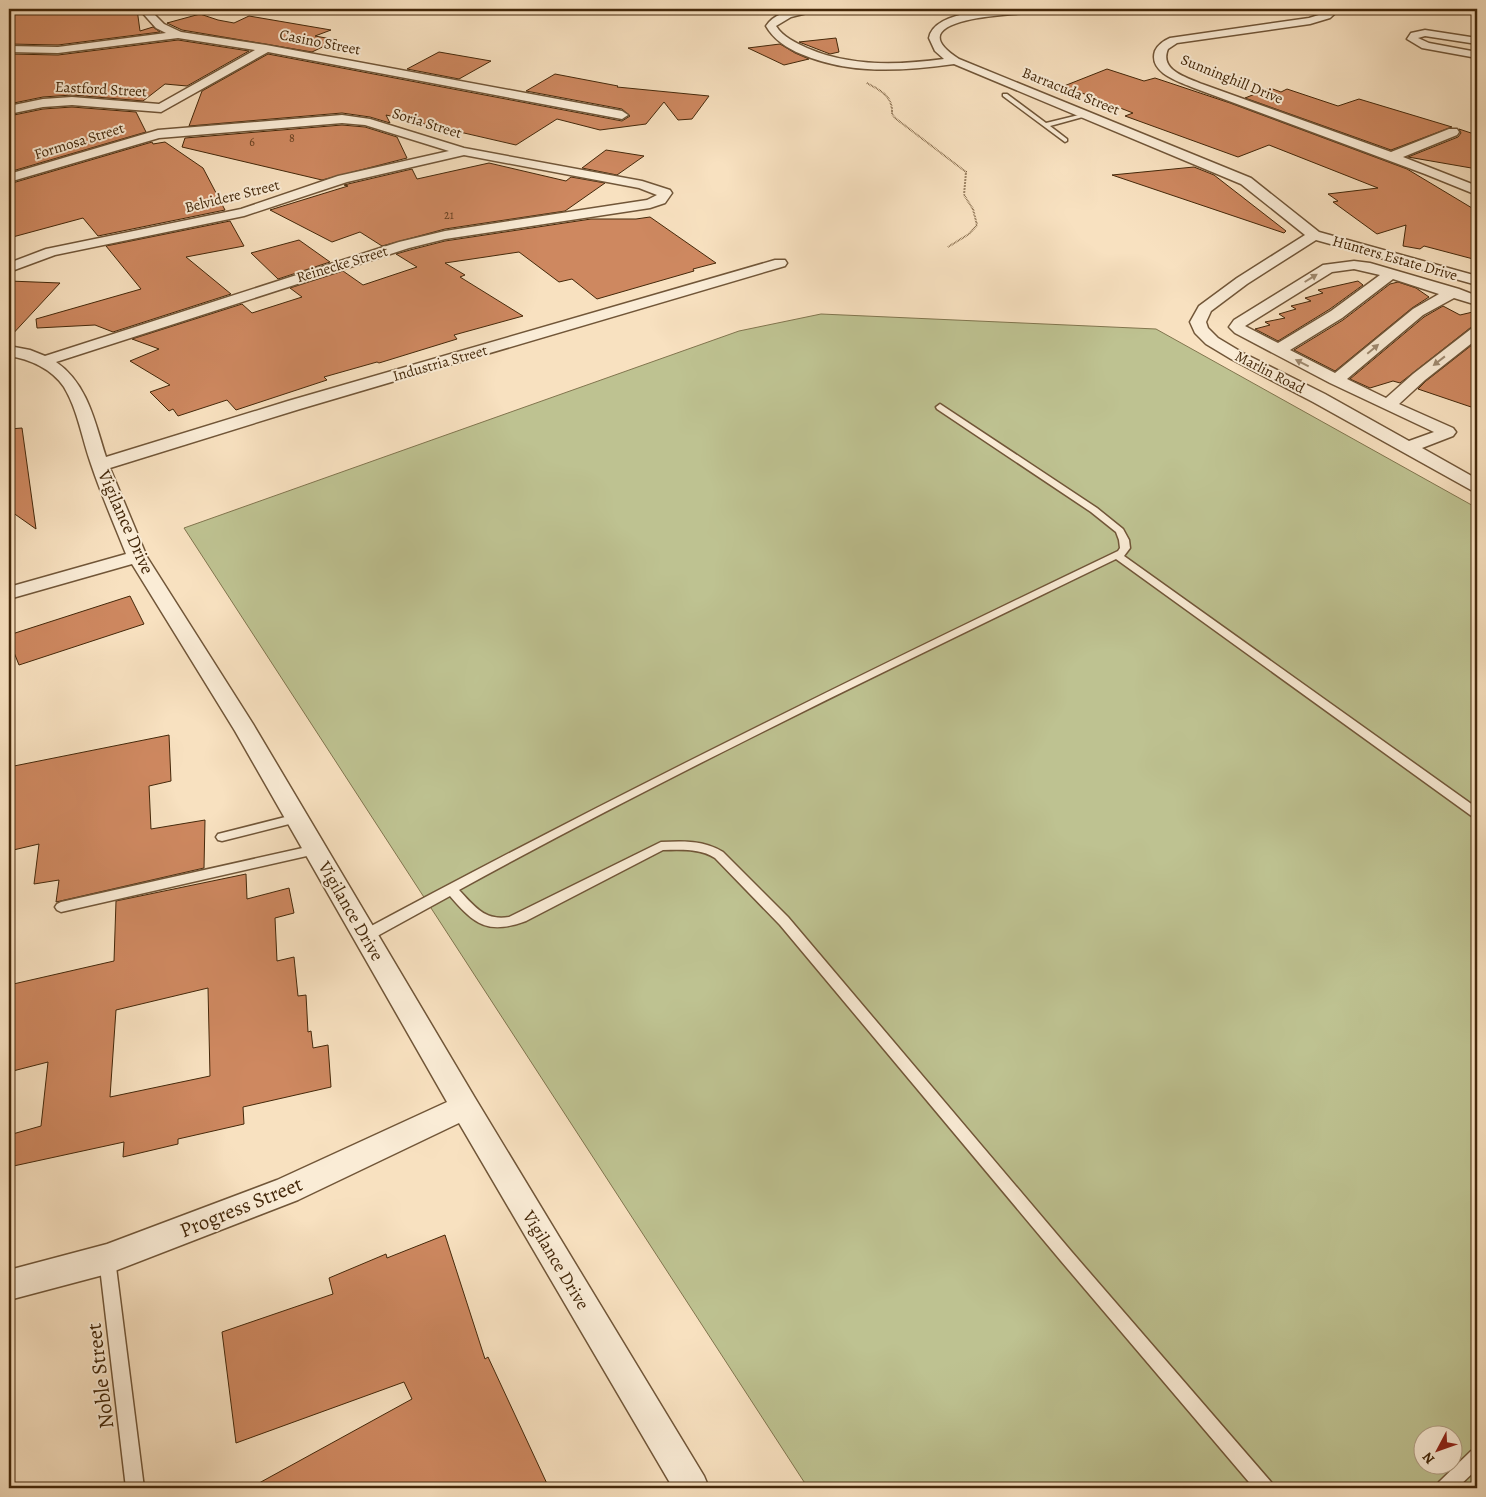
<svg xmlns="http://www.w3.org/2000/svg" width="1486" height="1497" font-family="Alegreya,serif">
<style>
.green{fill:#bec291;stroke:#81754e;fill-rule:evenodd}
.building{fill:#ce8860;stroke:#44280a;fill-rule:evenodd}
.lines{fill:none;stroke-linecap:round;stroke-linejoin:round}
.service-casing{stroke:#715638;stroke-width:3}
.minor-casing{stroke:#715638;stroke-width:3}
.path{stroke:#44280a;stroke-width:2;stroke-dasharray:0.5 1;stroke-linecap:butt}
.service{fill:#faecd6;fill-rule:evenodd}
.minor{fill:#faecd6;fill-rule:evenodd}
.oneway{fill:#9f8a70}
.labels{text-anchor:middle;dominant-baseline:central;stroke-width:4;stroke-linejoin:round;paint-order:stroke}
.far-number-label{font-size:12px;fill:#664020}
.far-street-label{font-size:15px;fill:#44280a;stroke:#faecd6}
.street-label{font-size:18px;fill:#44280a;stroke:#faecd6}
.near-street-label{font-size:21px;fill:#44280a;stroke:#faecd6}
</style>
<rect width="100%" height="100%" fill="#f8e1c0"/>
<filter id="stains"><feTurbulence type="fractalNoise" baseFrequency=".004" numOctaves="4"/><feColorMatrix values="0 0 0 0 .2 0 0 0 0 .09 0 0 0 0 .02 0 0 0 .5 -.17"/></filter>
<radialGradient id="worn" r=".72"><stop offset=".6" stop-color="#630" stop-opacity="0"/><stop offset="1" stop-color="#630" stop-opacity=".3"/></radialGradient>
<!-- green -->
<path class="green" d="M821,314l335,15 321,179v980h-669l-624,-960 555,-197zM1424,1434h30v30h-30z"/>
<!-- building -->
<path class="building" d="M9,9h128l3,22 13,-4 7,5 -102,13 -49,-1z
M200,14l18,6 16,3 15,-7 82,14 -16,6 22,4 -25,12 -130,-22 -15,-7z
M836,38l3,14 -9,2 -31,-12z
M178,40l71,11 -62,35 -22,-2 -22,17 -71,-6 -29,2 -34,7v-50l49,1z
M780,44l15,9 14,6 -25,6 -36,-17z
M439,52l52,9 -32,18 -52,-10z
M268,54l354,67 8,-5 -8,-7 -96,-18 29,-17 63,12 -1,1 92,9 -17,23 -14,1 -14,-18 -18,22 -46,6 -43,-11 -41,26 -130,-30 4,8 -20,-6 -28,-4 -153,13 13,-35z
M1107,69l37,12 11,-3 75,25 177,66 70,42v49l-53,-14 -4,3 -17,-3 3,-21 -29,9 -44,-32 5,-1 -10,-7 50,-6 -109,-43 -31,12 -113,-41 8,-3 -69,-27z
M1270,88l11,4 6,-3 51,17 21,-7 93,28 -61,23 -146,-52z
M72,107l64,5 10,20 -137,40v-56l34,-7z
M342,125l23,2 32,10 10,21 -85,22 -140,-33 3,-9z
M1459,129l18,6v34l-69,-12 50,-20 3,-4z
M152,142l1,2 12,-2 38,26 22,42 -127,26 -15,-18 -74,20v-54z
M606,150l38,6 -27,19 -35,-7z
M489,163l77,18 5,-4 34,6 -40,28 -120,18 -63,17 -22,-14 -28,10 -62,-32 78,-24 -4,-1 4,-1 64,-15 5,10z
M1194,167l20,8 72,56 -2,2 -172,-58z
M650,217l66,46 -23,6 1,2 -97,28 -25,-20 -13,3 -40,-30 -74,11 20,12 -5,2 63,39 -69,19 3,4 -78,24 -2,-1 -53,15 3,3 -91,30 -9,-10 -49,16 -5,-7 -4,2 -19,-19 20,-7 -40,-24 29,-12 -27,-10 110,-35 10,9 50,-16 -12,-9 53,-17 20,14 54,-18 -21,-13 14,-4 35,-9 146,-22h45z
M230,221l14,25 -58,11 45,37 -118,38 -18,-7 -58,3 -1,-9 105,-30 -35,-43z
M299,240l31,22 -52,17 -27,-26z
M9,281l51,2 -51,55z
M1358,281l5,4 -33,24 -52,32 -23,-12 15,-4 -5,-3 20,-4 -6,-4 17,-5 -5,-3 20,-5 -6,-3 18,-5 -5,-3z
M1398,282l18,6 13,9 -17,11 -77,63 -41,-21 49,-30 47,-36z
M1443,306l17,9 17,-4v14l-7,3 -70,55 -7,-2 -23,7 -20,-9 74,-62z
M1477,341v68l-59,-20 8,-8z
M22,428l14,101 -27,-19v-81z
M130,596l14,28 -125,41 -10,-25v-5z
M169,735l2,46 -22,5 2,43 54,-9 -1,48 -148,34 3,-22 -25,4 5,-40 -30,7v-84z
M246,874l1,25 42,-11 5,25 -19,5 2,43 17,-4 4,39 8,-1 2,37 3,-1 2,17 15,-3 3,42 -88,20 1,17 -66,15v5l-55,13 1,-15 -115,25v-32l32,-9 7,-64 -39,10v-87l105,-24 2,-60zM208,988l2,88 -100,21 6,-87z
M445,1235l40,124 3,-2 61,131h-299l162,-89 -8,-17 -168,61 -14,-111 111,-38 -4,-16 57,-24 1,4z"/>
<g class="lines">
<defs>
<path id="service" d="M1003,94h4l39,29 41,-10 3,2 -40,11 17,13v2l-2,1 -62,-46z
M940,404l157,104 26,21 6,11 1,8 -6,8 353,252v10l-4,-1 -357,-258c-220,107 -442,213 -657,331 16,17 26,31 50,27l152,-75c22,-1 43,-2 62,10l65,65 283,334 200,231 3,6h-20l-193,-227 -281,-336 -65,-67c-16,-10 -34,-8 -52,-8l-137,71c-38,14 -51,4 -76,-25l-80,44 -5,1 -5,-1 -1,-4 1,-4c249,-134 503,-259 758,-381l2,-3 -1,-8 -3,-8 -25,-20 -154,-103 -1,-2z
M297,814l4,1 2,3 -2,3 -79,20 -4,-1 -2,-3 2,-3 4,-1z
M316,845l4,2 2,3 -2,3 -259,59 -4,-2 -2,-3 2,-3 4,-2z
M107,1252l5,2 3,5 29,229h-18l-27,-229 3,-5z
M1477,1448v21l-20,19h-21l3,-6 32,-31z"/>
<path id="minor" d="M139,9h10l15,15 17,8 85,13 356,66 6,4 -6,4 -354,-67 -107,60 -89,-7 -29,2 -34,7v-8l34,-7 29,-2 87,7 96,-54 -77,-12 -120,15 -49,-1v-6l49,1 108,-14 -10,-5z
M800,9h16l-1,2 -24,6 -15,9c7,11 20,17 31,22 44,19 91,17 137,11l-9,-8 -6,-13c6,-35 104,-29 131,-29l-5,3c-21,1 -167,2 -96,47l292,119 68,54 158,44v9l-161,-45 -69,44 -36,27 -5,11 2,6 10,10 25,15 82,41 84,47 25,-9 -104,-49 -95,-50 -6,-6 5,-7 89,-55 31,-4 16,2 89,26 18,7v9l-23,-7 -31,17 -76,64 39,19 27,-24 58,-45 6,-2v12l-52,41 -26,24 54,24 3,4 -3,4 -31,12 55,31v12l-6,-1 -158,-88 -82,-43 -25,-15 -11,-11 -5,-11 9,-16 38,-28 68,-43 -64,-51 -287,-120c-51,7 -104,11 -153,-10 -14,-6 -27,-14 -35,-28 8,-12 20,-14 34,-17zM1354,269l26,6 -49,36 -53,32 -33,-17 87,-54zM1393,279l46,15 -26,15 -78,64 -45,-23 52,-32z
M1329,9h11l-10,9 -20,6 -133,19 -9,6c-9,21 18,28 34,35l189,68 58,-23h8l2,3 -2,3 -54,22 74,29v9l-52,-21 -231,-86c-14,-6 -46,-15 -39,-37 3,-6 8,-10 15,-13l139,-20 13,-4z
M1425,30l52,8v6l-52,-8 -7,2 11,5 48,9v6l-55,-10 -15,-9 4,-6z
M342,115l28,4 94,29 178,33 28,9 2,3 -7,10 -15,5 -205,31 -36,9 -353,114c32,22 39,61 50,95l182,-56 487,-141h10l2,3 -2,3 -485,143 -190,59 37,89 106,167 222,374 229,378 5,12h-36l-214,-365 -161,77 -191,74 -98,26v-30l98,-26 170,-64 170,-78 -212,-371 -103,-167 -123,35v-12l117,-33c-12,-30 -25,-60 -35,-90 -9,-25 -13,-54 -27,-77 -12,-18 -34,-28 -55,-31v-10l21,4 15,6 354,-114 46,-11 202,-31 10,-5 -18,-7 -175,-33 -117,27 -103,34 -189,39 -46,17v-9l37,-14 195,-40 97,-33 111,-25 -84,-26 -23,-2 -183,15 -150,44v-8l149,-44z"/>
</defs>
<!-- service casing -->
<use href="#service" class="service-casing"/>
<!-- minor casing -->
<use href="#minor" class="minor-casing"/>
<!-- path -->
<path class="path" d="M867,83c14,8 26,13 25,31l3,4 71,54 -2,23 9,14 4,16 -8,9 -21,13"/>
<!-- service -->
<use href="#service" class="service"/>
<!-- minor -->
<use href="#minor" class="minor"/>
</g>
<!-- one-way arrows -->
<defs><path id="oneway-solid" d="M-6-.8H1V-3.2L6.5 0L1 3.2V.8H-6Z" transform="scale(1.25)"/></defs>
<g class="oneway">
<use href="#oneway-solid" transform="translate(1311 278) rotate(-32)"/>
<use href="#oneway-solid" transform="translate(1373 349) rotate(-40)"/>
<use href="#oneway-solid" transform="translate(1439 361) rotate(142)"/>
<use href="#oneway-solid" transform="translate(1302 363) rotate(-153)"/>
</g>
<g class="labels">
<!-- far-number labels -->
<g class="far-number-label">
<text x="292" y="138">8</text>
<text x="252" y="142">6</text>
<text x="449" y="215">21</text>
</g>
<!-- far-street labels -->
<g class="far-street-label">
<text transform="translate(320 42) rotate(11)">Casino Street</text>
<text transform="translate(1232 79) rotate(22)">Sunninghill Drive</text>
<text transform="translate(101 89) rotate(3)">Eastford Street</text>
<text transform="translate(1071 91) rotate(22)">Barracuda Street</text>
<text transform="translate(427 123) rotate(17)">Soria Street</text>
<text transform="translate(79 141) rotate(-17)">Formosa Street</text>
<text transform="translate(232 196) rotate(-14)">Belvidere Street</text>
<text transform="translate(1395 258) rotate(16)">Hunters Estate Drive</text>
<text transform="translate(342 264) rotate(-17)">Reinecke Street</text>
<text transform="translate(440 363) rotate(-16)">Industria Street</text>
<text transform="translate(1270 372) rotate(27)">Marlin Road</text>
</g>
<!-- street labels -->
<g class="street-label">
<text transform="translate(126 522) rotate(66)">Vigilance Drive</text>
<text transform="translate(351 911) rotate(60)">Vigilance Drive</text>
<text transform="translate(556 1260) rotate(59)">Vigilance Drive</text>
</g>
<!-- near-street labels -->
<g class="near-street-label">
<text transform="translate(241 1207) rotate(-22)">Progress Street</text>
<text transform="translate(100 1376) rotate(-97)">Noble Street</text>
</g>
</g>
<!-- margin -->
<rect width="1486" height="1497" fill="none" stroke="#f8e1c0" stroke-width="30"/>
<rect x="10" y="10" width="1466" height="1477" fill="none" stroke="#44280a" stroke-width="2.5"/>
<rect x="15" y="15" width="1456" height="1467" fill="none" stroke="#44280a"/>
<!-- north arrow -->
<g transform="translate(1438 1450) rotate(229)"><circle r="24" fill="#faecd6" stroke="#b19e84"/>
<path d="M0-4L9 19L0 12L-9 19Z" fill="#8f2418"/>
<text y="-8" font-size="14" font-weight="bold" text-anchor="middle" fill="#44280a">N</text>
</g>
<rect width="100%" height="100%" filter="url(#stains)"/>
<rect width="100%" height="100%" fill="url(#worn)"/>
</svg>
